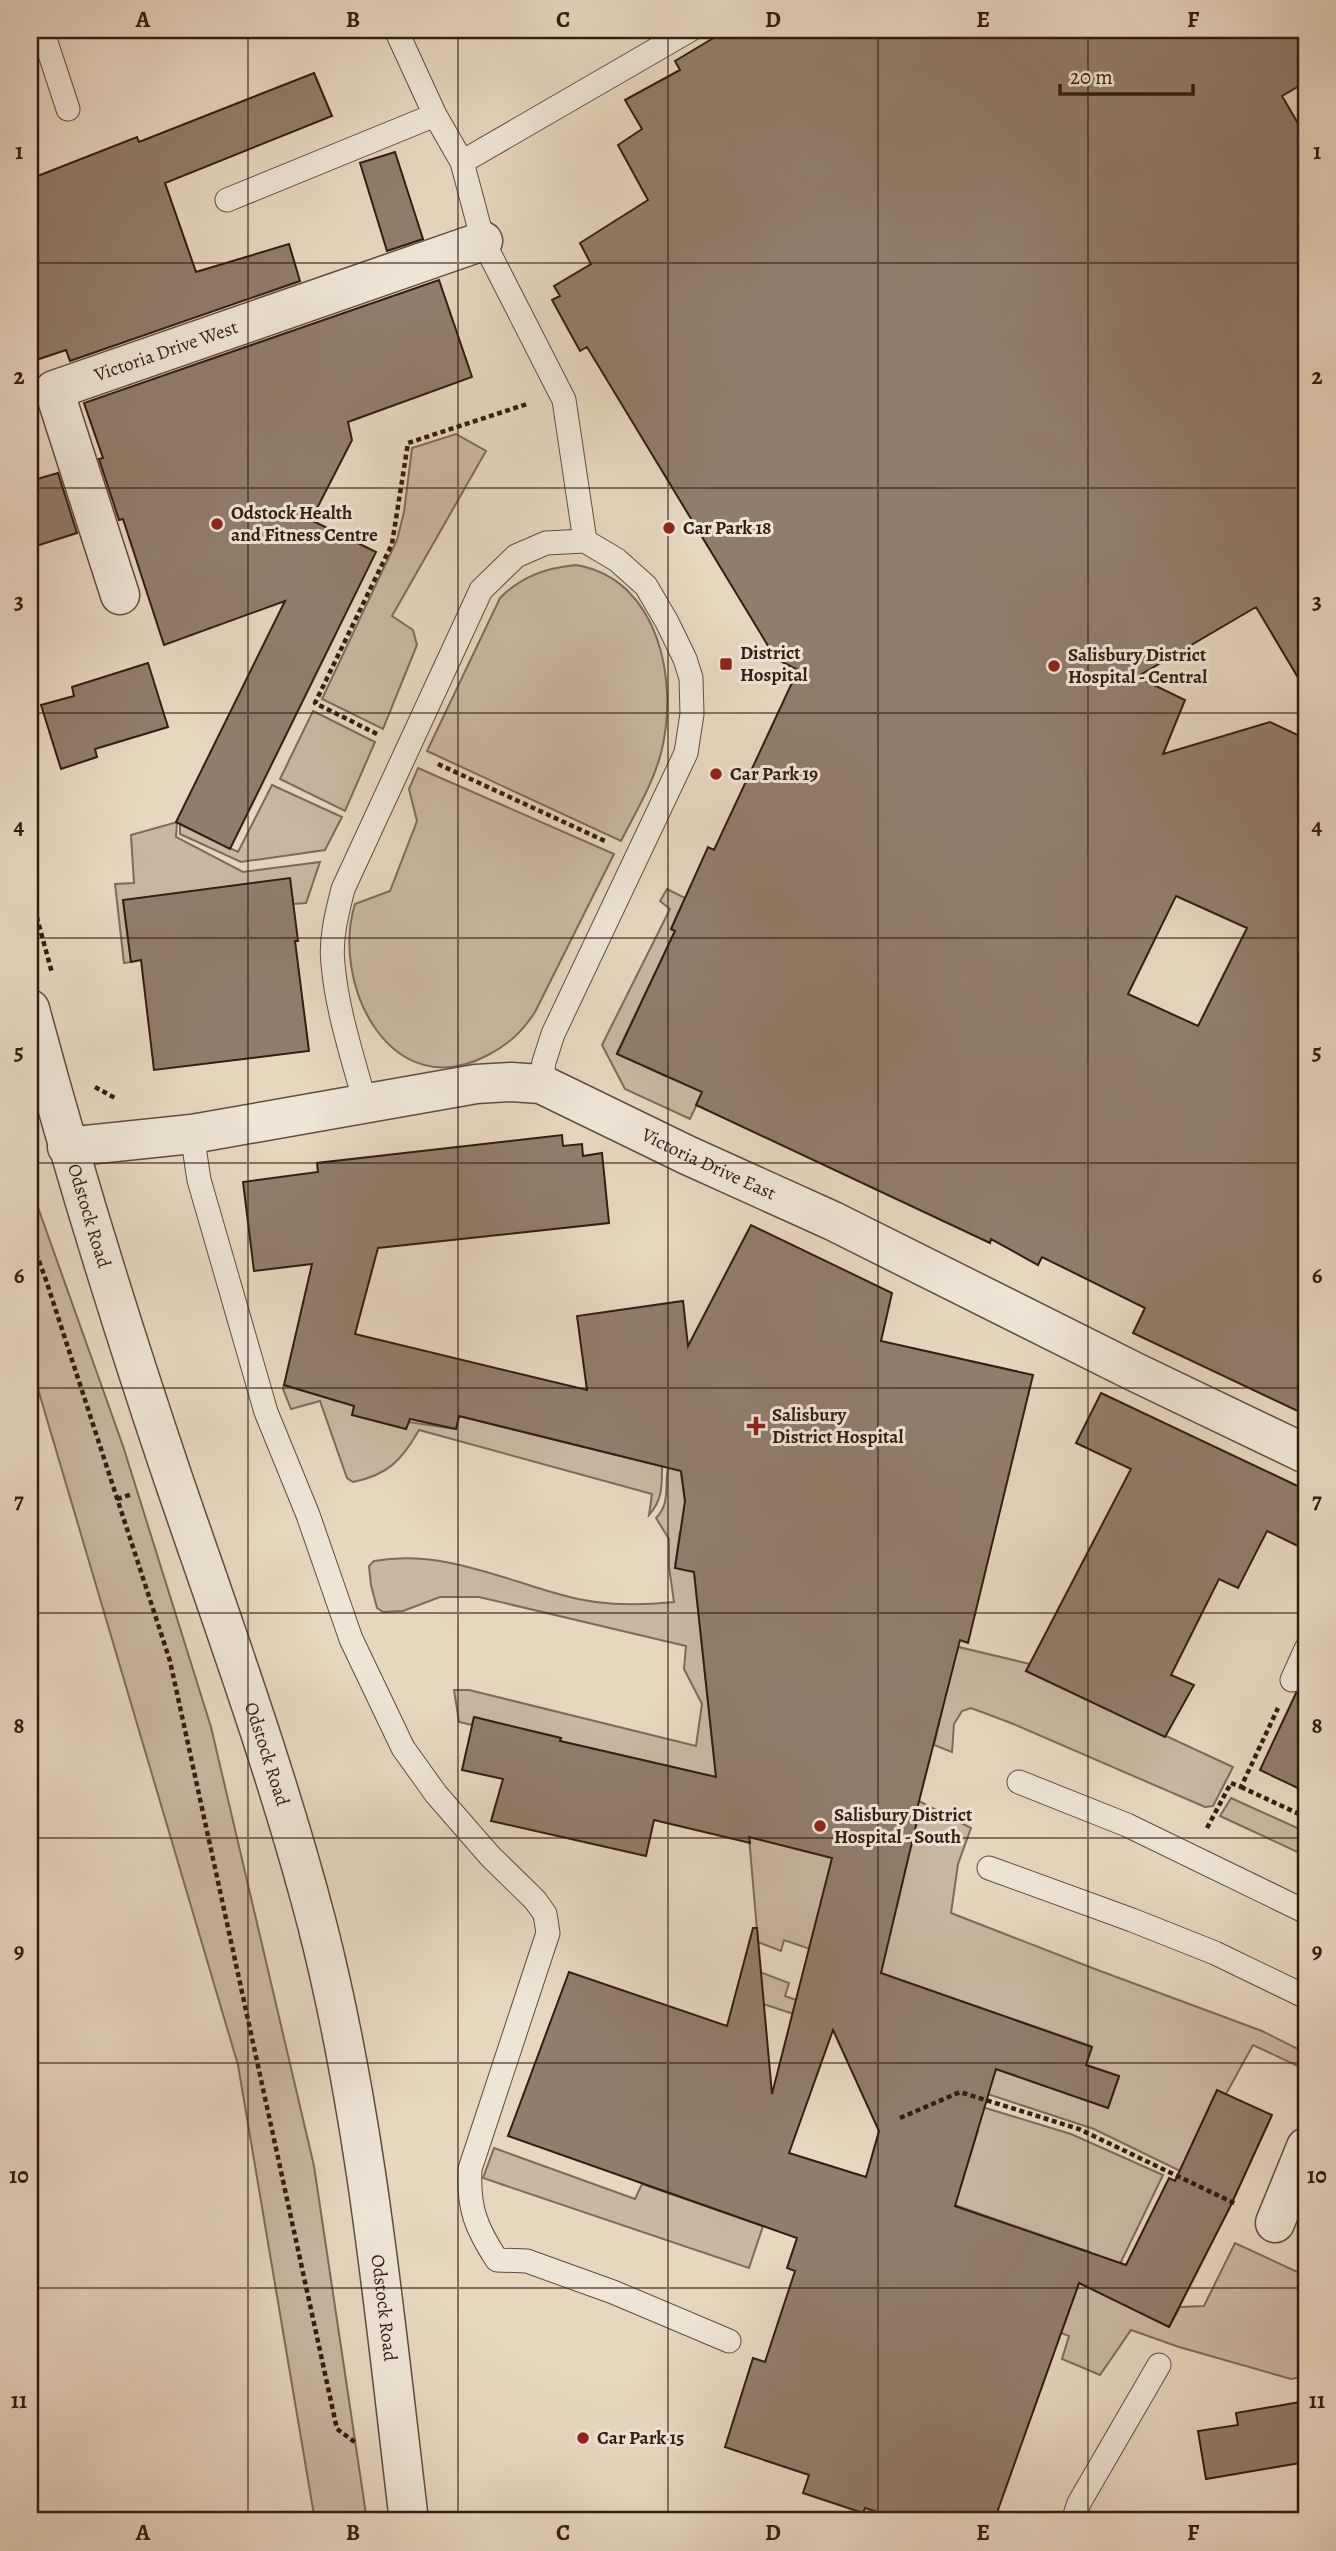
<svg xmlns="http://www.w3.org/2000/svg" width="1336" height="2551" font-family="Alegreya,serif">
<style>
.green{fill:#c9b7a2;stroke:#7e6a5a;stroke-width:2}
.building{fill:#917d6c;stroke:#341c12;stroke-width:2;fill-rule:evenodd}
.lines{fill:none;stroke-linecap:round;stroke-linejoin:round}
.service-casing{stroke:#614b3d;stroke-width:25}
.minor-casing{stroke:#614b3d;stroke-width:41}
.tertiary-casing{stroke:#614b3d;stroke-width:41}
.path{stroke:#341c12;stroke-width:4.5;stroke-dasharray:5 3.5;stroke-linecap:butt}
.service{stroke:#efe5d5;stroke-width:23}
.minor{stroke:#efe5d5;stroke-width:38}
.tertiary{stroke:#efe5d5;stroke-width:38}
.grid{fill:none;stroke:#341c12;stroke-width:2;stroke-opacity:0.55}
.poi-dot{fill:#8f2418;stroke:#efe5d5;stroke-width:2.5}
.labels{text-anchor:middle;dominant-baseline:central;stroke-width:6;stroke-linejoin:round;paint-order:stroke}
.street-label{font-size:19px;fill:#341c12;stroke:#efe5d5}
.poi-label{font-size:19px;font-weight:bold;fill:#341c12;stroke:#efe5d5;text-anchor:start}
.neatline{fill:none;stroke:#341c12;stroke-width:2.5}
.grid-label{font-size:23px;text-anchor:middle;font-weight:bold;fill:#341c12}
</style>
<rect width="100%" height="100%" fill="#e7d7bf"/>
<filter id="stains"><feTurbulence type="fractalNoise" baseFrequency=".00286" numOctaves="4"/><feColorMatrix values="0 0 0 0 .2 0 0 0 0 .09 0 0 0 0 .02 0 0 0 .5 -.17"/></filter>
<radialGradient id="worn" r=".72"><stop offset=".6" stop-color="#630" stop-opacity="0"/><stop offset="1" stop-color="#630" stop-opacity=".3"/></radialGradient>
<!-- green -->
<path class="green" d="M456,434l30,17 -94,165 21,14 4,15 -34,84 -61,-30 75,-159 7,-28 8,-64z
M576,565c84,14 103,118 85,188 -8,31 -26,60 -40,88l-194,-90 73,-153c22,-22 46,-30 76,-33z
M313,711l62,31 -30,69 -65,-32z
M418,768l196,86 -79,158c-13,20 -26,32 -47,43 -97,52 -158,-71 -133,-151l35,-13 27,-70 -8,-32z
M272,785l70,32 -17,33 -84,12 -61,-28v-10l58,28z
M177,822l-1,15 67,35 77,-10 -14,41 -13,1 -4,-25 -166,21 8,62 -7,1 -9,-79 19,-1 -3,-48z
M667,889l18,9 -14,31 4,2 -58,122 48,23 111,-141 -86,184 -65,-30 -23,-44 68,-136 -10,-8z
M30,1185l93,261 88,281 103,439 53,355h-52l-77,-456 -208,-703z
M347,1364l59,65 3,-7 47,7 3,-13 198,49 5,-1c0,21 1,35 -13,51l3,-21 -233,-64c-17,30 -31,45 -66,52l-6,-4 -27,-77 -29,8 -8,-20 1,-4 53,16z
M678,1450l11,82h-9l-5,35 19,5 22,205 -156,-36 1,-3 -87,-21 -2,8 -13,-3 -5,-32h15l227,56 6,-42 -18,-35 2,-23 -207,-49h-39l-37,14 -20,1 -6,-4 -6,-23 -2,-19 5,-5c65,-12 126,17 188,34 37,11 74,11 112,7l-5,-35v-28l-13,-21c16,-16 7,-35 13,-54 1,-4 7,-10 9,-14z
M719,1590l311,74 -4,7 207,96 -20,39 -8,1 -194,-84 -40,-15 -9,3 -8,13 -2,28 -18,-7 9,-40z
M892,1787l79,41 -13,36 -7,49 144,56 167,62 44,22v17l-53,-25 -27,49 -9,-3 -37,80 -86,-42 -134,-44 -99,-49 -110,-36 9,-28 29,11 -4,13 323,112 11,-31 -33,-12 5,-19 -307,-106 -3,11 -23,-9 -9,-105 83,21 85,-41 -30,-7z
M1231,1798l75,34v24l-86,-40z
M959,2100l112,34 92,41 -58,120 64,32 11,-20 24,-1 31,-63 71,33v79l-3,7 3,14 -15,3 -112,-32 -48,-17 -31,45 -38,-16 7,-23 -8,-3 29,-81 -167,-58 43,-25 12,-39z
M494,2148l141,51 7,-15 121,42 -14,42 -266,-90z"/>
<!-- building -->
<path class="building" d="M727,30h579v52l-24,14 24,41v554l-50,-84 -119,70 48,23 -22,54 107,-32 36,17v676l-173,-82 12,-25 -103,-51 -4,8 -47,-26 -1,4 -294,-138 6,-13 -85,-38 58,-123 -4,-2 37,-82 6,3 84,-180 -22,-11 -189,-312 -7,4 -28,-51 8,-4 -6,-10 37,-22 -11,-21 68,-43 -30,-55 24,-16 -17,-29 55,-30 -5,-9zM1176,896l71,32 -49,98 -70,-32z
M314,73l18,43 -167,67 31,89 93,-28 11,37 -230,80 -4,-11 -36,12v-183l107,-42 2,5z
M395,152l28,87 -36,12 -27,-88z
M439,280l33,97 -124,45 4,18 -41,80 65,32 -146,297 -54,-27 109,-221 -121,44 -41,-126 -4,1 -20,-61 4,-1 -19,-55z
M58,473l19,60 -47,15v-67z
M148,663l20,64 -73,22 2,8 -36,12 -20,-64 33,-9 -2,-9z
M290,878l8,63h-3l14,110 -155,19 -13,-110 -10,2 -8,-62z
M562,1135l1,11 19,-2 1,12 19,-3 7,70 -231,25 -23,86 232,56 -10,-74 106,-15 5,45 63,-121 141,68 -11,48 152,34 -65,268 -8,-3 -45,177h3l-37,156 211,74 -6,18 33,11 -11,32 -112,-39 -41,137 171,59 43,-87 6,3 42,-91 55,25 -42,92 -61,120 -90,-44 -85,238h-89l-40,-13 -2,5 -60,-20 6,-18 -84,-28 28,-89 12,4 30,-91 -8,-3 10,-30 -289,-102 61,-164 158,54 26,-98h4l15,166 60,-236 -83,-21 1,6 -96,-23 -8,36 -155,-35 12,-42 -41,-9 12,-53 87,21 -1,3 156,36 -22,-205 -19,-4 10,-67 -4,-30 -222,-55 -3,13 -46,-10 -4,10 -54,-14 2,-9 -70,-21 28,-121 -58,7 -11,-89 75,-10 -1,-9zM833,2030l46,101 -13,46 -77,-24z
M1101,1393l205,97v60l-39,-19 -29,57 -19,-9 -48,96 23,10 -29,52 -139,-66 105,-202 -55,-26z
M1306,1682v110l-46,-22 36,-77 5,-2z
M1306,2401v61l-100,17 -8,-48 40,-6 -2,-12z"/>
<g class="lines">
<defs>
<path id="service" d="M42,30l26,79
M396,30l39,85 27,47 21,79 81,159 21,141
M462,162l228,-132
M227,200l208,-85
M365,1103c-12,-45 -28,-92 -32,-139 -3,-25 4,-51 10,-75l138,-299 35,-34 30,-13 39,-2 32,19 29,26 21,36 18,37 6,19 1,36 -6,39 -133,281 -9,28 -3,22
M192,1134l7,46 67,232 42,103 43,124 52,109 33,46 54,62 45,44 10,14 3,19 -78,236c-2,39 6,59 27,91l30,1 86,31 116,49
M1292,1680l14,-31
M1019,1782l108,43 179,87
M989,1868l143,52 83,33 91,44
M1073,2521l6,-18 80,-138"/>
<g id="minor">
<path id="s1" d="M120,595l-66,-205 429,-149"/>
<path id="s2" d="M67,1147l125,-13 284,-50 35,-2 30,2 146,71 146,66 302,151 171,82"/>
<path d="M1275,2223l31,-76"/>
</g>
<g id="tertiary">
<path id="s3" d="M30,1009c42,157 90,312 142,466 51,149 105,296 145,449 50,195 68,398 92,597"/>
</g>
</defs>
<!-- service casing -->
<use href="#service" class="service-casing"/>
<!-- minor casing -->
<use href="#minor" class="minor-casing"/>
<!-- tertiary casing -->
<use href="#tertiary" class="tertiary-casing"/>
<!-- path -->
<path class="path" d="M377,734l-62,-31 77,-159 16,-101 119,-39
M438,764l167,77
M30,892l22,81
M95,1087l20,11
M30,1237l16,43 124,381 167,768 19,14
M117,1499l16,-5
M1241,1787l58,27 7,-19
M1207,1828l24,-45 10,4 37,-79
M900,2118l60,-26 119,37 157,75"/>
<!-- service -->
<use href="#service" class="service"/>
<!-- minor -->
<use href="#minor" class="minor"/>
<!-- tertiary -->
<use href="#tertiary" class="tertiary"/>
</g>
<!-- grid -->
<path class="grid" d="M248,30v2491M458,30v2491M668,30v2491M878,30v2491M1088,30v2491M30,263h1276M30,488h1276M30,713h1276M30,938h1276M30,1163h1276M30,1388h1276M30,1613h1276M30,1838h1276M30,2063h1276M30,2288h1276"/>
<!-- markers -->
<g class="poi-dot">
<circle cx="217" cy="524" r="7"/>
<circle cx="669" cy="528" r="7"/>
<rect x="719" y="657" width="14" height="14" rx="3.5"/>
<circle cx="1054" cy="666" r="7"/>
<circle cx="716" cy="774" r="7"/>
<path d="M752.5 1415.5h7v7h7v7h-7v7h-7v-7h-7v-7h7z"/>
<circle cx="820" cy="1826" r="7"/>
<circle cx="583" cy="2438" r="7"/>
</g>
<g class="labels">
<!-- street labels -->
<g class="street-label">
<text stroke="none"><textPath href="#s1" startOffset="334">Victoria Drive West</textPath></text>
<text stroke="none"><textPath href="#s2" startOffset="665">Victoria Drive East</textPath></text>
<text stroke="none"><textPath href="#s3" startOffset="215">Odstock Road</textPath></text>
<text stroke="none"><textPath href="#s3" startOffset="782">Odstock Road</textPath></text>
<text stroke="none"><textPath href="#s3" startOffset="1349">Odstock Road</textPath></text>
</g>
<!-- poi labels -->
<g class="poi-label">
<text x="231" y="513">Odstock Health<tspan x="231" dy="22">and Fitness Centre</tspan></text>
<text x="683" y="528">Car Park 18</text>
<text x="740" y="653">District<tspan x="740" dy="22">Hospital</tspan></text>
<text x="1068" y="655">Salisbury District<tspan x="1068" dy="22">Hospital - Central</tspan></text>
<text x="730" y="774">Car Park 19</text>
<text x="772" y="1415">Salisbury<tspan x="772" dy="22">District Hospital</tspan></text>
<text x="834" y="1815">Salisbury District<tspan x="834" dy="22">Hospital - South</tspan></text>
<text x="597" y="2438">Car Park 15</text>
</g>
</g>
<!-- margin -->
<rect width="1336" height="2551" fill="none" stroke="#e7d7bf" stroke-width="77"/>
<!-- scale -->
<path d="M1060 84v10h133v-10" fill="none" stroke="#341c12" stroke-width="3.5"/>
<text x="1070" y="84" font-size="21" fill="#341c12" stroke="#efe5d5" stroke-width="5" paint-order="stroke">20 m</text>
<rect x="38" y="38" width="1260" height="2474" class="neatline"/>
<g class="grid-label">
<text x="143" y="27">A</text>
<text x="353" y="27">B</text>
<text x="563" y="27">C</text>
<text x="773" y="27">D</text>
<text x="983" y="27">E</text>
<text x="1193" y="27">F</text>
<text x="19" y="159">1</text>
<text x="1317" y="159">1</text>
<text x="19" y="384">2</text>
<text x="1317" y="384">2</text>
<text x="19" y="609">3</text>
<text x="1317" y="609">3</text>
<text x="19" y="834">4</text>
<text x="1317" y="834">4</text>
<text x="19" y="1059">5</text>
<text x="1317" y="1059">5</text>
<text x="19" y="1283">6</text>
<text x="1317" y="1283">6</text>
<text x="19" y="1508">7</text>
<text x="1317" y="1508">7</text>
<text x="19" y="1733">8</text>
<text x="1317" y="1733">8</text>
<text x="19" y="1958">9</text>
<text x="1317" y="1958">9</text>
<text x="19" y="2183">10</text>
<text x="1317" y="2183">10</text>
<text x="19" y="2408">11</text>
<text x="1317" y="2408">11</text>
<text x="143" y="2540">A</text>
<text x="353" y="2540">B</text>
<text x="563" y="2540">C</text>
<text x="773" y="2540">D</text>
<text x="983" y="2540">E</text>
<text x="1193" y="2540">F</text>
</g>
<rect width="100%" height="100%" filter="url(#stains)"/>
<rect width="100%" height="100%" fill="url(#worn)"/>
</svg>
